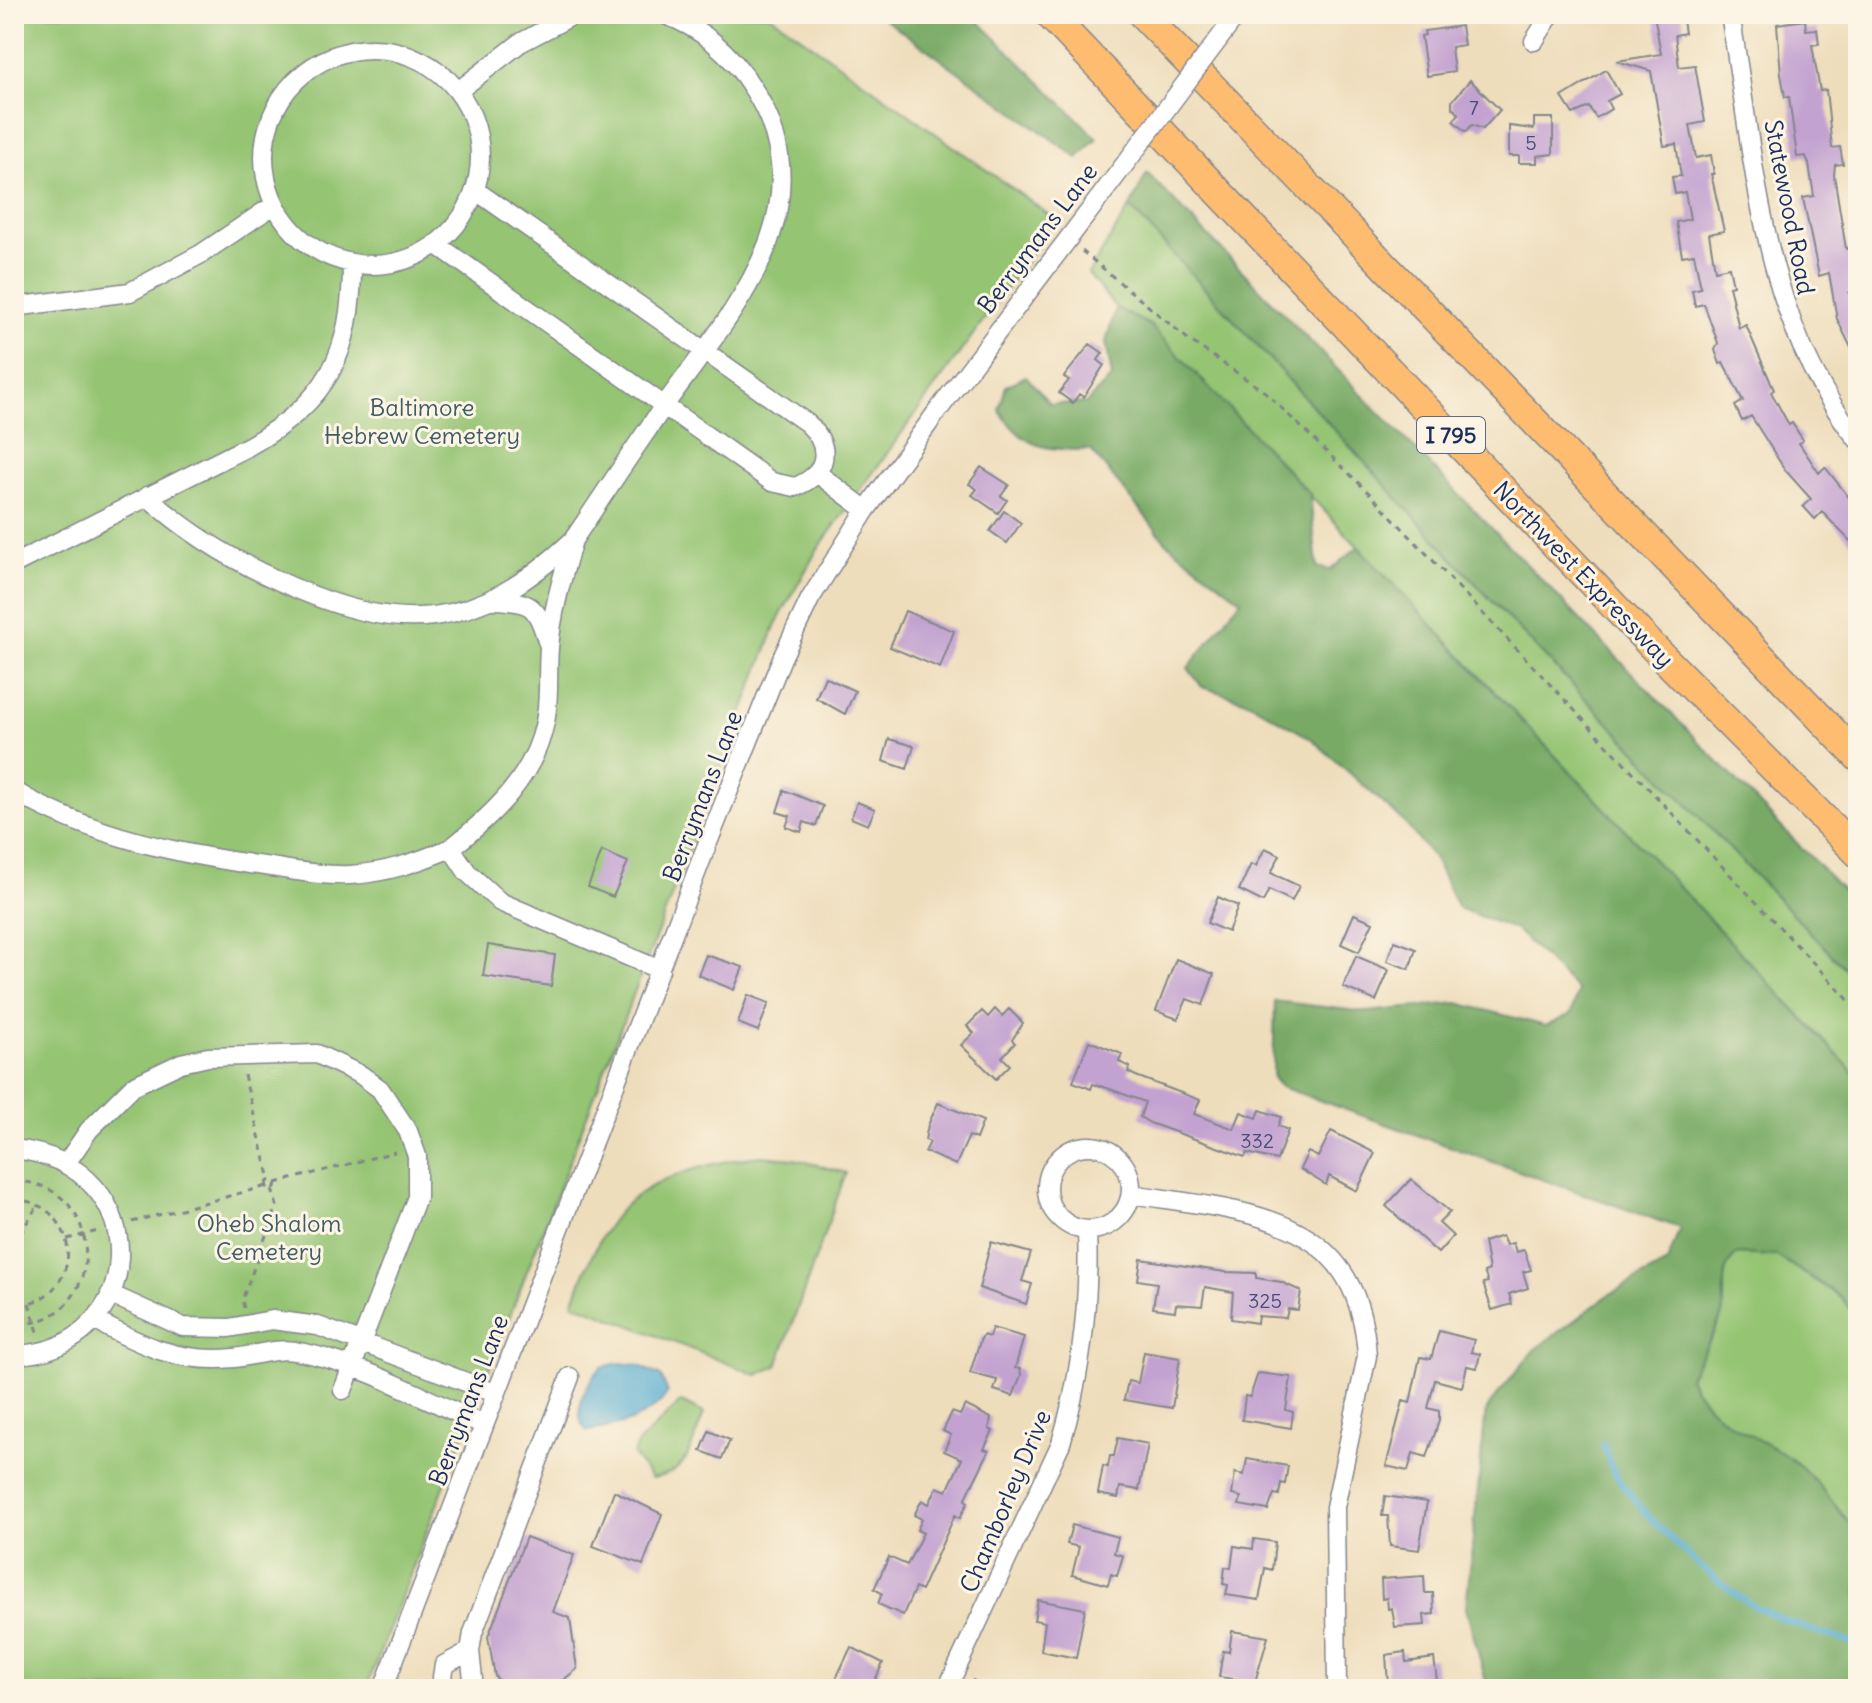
<svg xmlns="http://www.w3.org/2000/svg" width="1872" height="1703" font-family="Delius,sans-serif">
<style>
.green{fill:#95c473;stroke:#587a68;stroke-width:2}
.forest{fill:#78aa65;stroke:#4a6c62;stroke-width:2}
.water{fill:#53abd0;stroke:#376d97;stroke-width:2}
.lines{fill:none;stroke-linecap:round;stroke-linejoin:round}
.stream{stroke:#53abd0;stroke-width:6}
.building{fill:#c2a2d0}
.minor-casing{stroke:#84868c;stroke-width:21}
.highway-casing{stroke:#84868c;stroke-width:31}
.path{stroke:#84868c;stroke-width:3;stroke-dasharray:6 6;stroke-linecap:butt}
.minor{stroke:#fff;stroke-width:18}
.highway{stroke:#febc70;stroke-width:28}
.minor-bridge-casing{stroke:#84868c;stroke-width:21;stroke-linecap:butt}
.minor-bridge{stroke:#fff;stroke-width:18}
.labels{text-anchor:middle;dominant-baseline:central;stroke-width:6;stroke-linejoin:round;paint-order:stroke}
.number-label{font-size:20px;fill:#454c7a}
.shield{fill:#fcf5e5;stroke:#5e6a86;stroke-width:2}
.shield-label{font-size:22px;font-weight:bold;fill:#1b2f5e}
.street-label{font-size:24px;fill:#1b2f5e;stroke:#fcf5e5}
.park-label{font-size:24px;fill:#405c64;stroke:#fcf5e5}
</style>
<rect width="100%" height="100%" fill="#fcf5e5"/>
<filter id="ink" filterUnits="userSpaceOnUse"><feTurbulence type="fractalNoise" baseFrequency=".0125" numOctaves="2"/><feDisplacementMap in="SourceGraphic" scale="16" xChannelSelector="R" yChannelSelector="G"/><feConvolveMatrix kernelMatrix="1 2 1 2 8 2 1 2 1" color-interpolation-filters="sRGB"/></filter>
<filter id="wash" filterUnits="userSpaceOnUse"><feTurbulence type="fractalNoise" baseFrequency=".006" numOctaves="4" result="noise"/><feDisplacementMap in="SourceGraphic" scale="32" xChannelSelector="R" yChannelSelector="G"/><feGaussianBlur stdDeviation="1.8" result="paint"/><feColorMatrix in="noise" values="0 0 0 0 0 0 0 0 0 0 0 0 0 0 0 0 0 1.4 0 .05"/><feComposite in="paint" operator="in"/></filter>
<g filter="url(#wash)">
<rect width="100%" height="100%" fill="#edb"/>
<!-- green -->
<path class="green" d="M14,14h755l287,206 -239,330 -40,72 -411,1067h-352z
M1130,207l373,406 355,369v95l-708,-751 -34,-18 -28,-34z
M761,1156l34,3 51,14 -69,193 -20,9 -184,-72c11,-29 22,-60 41,-85 31,-42 98,-56 147,-62z
M1737,1254l40,2 64,41 17,23v211l-159,-132 -10,-22c10,-20 27,-42 33,-63 6,-23 -6,-42 15,-60z
M681,1402l23,11c-13,32 -14,61 -53,65l-18,-23 5,-12z"/>
<!-- forest -->
<path class="forest" d="M878,14h93l126,124 -19,20z
M1147,173l711,733v76l-355,-369 -373,-406z
M1116,308l34,17 160,169 7,73 13,3 28,-23 500,530v243l-17,-23 -64,-41 -40,-2c-21,18 -9,37 -15,60 -7,21 -23,43 -33,63 22,50 71,57 110,88 22,18 37,46 59,66v158h-370l-22,-81 20,-199 48,-59 76,-56 57,-31 13,-35 -399,-141 -8,-9 2,-77 91,11 92,-9 88,23 25,-12 7,-23 -62,-61 -58,-22 -24,-50 -30,-36 -91,-82 -66,-39 -45,-14 -14,-19 53,-68 -74,-57 -76,-93c-46,-1 -65,1 -92,-40l7,-24 20,-10 24,28 36,-1 26,-26 -6,-35z"/>
<!-- water -->
<path class="water" d="M619,1363l18,2 24,11 7,17c-18,26 -50,34 -81,38 -17,-17 0,-50 15,-64z"/>
<g class="lines">
<!-- stream -->
<path class="stream" d="M1603,1443c3,10 5,20 11,29 25,41 103,115 146,137 31,16 64,26 98,35"/>
</g>
<g id="blocks">
<!-- building -->
<path class="building" d="M1654,14h28l3,19 -10,2 4,32 16,-2 10,57 -15,3 6,33 15,-3 3,19h-3l13,57 -15,3 6,36 14,-3 4,18 -4,1 10,42 7,-3 28,65 -3,2 18,33 3,-2 11,17 -4,3 20,30 6,-6 33,42v40l-36,-37 -7,7 -12,-13 8,-7 -26,-29 -34,-54 -9,5 -7,-15 8,-5 -20,-39 -3,2 -5,-14 3,-7 -14,-39 -9,2 -3,-16 9,-2 -7,-34 -12,2 -6,-34 14,-3 -5,-27 -10,2 -3,-17 9,-1 -5,-32 -12,2 -13,-75 -34,-10 44,-7z
M1805,20l1,10 11,-1 2,15 -7,1 8,46 6,-1 6,58 8,-1 3,17 -8,1 -1,10 12,74 7,-2 5,21v23l-9,2 9,18v51l-21,-43 -8,-46 -10,3 -16,-78 11,-2 -5,-32 -3,-8 -9,1 -8,-60h-4l-4,-23 -4,-50z
M1461,26l3,19 -13,2 3,25 -27,4 -6,-40 4,-1 -1,-4z
M1606,70l14,24 -13,7 4,8 -15,9 -7,-11 -16,7 -11,-17z
M1470,80l30,30 -17,19 -11,-4 -6,7 -13,-11 6,-7 -7,-7v-6z
M1534,118h19v36l-16,2v7h-18v-7h-10v-30l25,3z
M1090,344l13,9 -5,7 6,5 -20,32 -5,-3 -6,9 -14,-10 10,-13 -5,-3z
M981,467l28,18 -8,11 6,4 -9,13 -26,-18 5,-6 -8,-5z
M1004,511l17,12 -14,20 -17,-12z
M905,611l49,20 -14,37 -50,-21z
M825,677l30,14 -10,23 -29,-16z
M889,739l25,7 -7,23 -24,-8z
M784,790l39,16 -7,20 -12,-4 -3,10 -15,-5 4,-11 -13,-4z
M857,802l18,7 -7,16 -17,-7z
M1265,848l15,7 -9,18 28,13 -7,15 -23,-11 -6,12 -24,-12 12,-26 5,2z
M602,851l26,11 -15,35 -25,-10z
M1218,897l20,9 -10,26 -21,-9z
M1354,914l19,8 -14,30 -18,-8z
M1395,941l21,8 -7,20 -22,-8z
M488,945l67,10 -4,31 -68,-10z
M706,955l37,12 -9,23 -36,-15z
M1356,956l33,14 -13,31 -33,-14z
M1176,959l38,15 -11,31 -16,-6 -9,20 -22,-8z
M748,995l21,8 -11,28 -20,-8z
M995,1009l7,7 7,-7 14,14 -11,17 3,3 -13,14 8,8 -14,14 -35,-34 13,-12 -7,-7 15,-15 6,6z
M1089,1041l33,13 -3,8 11,5 -2,5 8,4 64,24 -6,14 40,15 7,-17 16,6 3,-8 21,7 -3,9 10,4 -11,30 -30,-7 -2,4 -95,-34 -10,-6 5,-15 -35,-13 -17,-5 -2,5 -18,-7z
M938,1103l45,18 -7,18 -7,-3 -13,29 -31,-13 5,-10 -5,-2 3,-15z
M1331,1131l44,22 -18,38 -28,-15 -3,9 -26,-16 8,-17 10,5z
M1411,1179l39,33 -11,11 14,13 -15,17 -52,-47z
M1502,1236l4,9 7,-2 3,9 8,-2 7,20 -8,2 5,16 -19,6 3,10 -20,6 -9,-27 5,-1 -4,-10 5,-2 -5,-28z
M991,1242l40,11 -9,28 10,3 -6,20 -47,-16z
M1141,1259l84,13 31,1v5l25,4 20,9 -3,19 -10,-1 -2,9 -28,-2 -1,7 -26,-4 2,-27 -28,-5 -3,19 -26,-2 -1,7 -22,-3 4,-25 -19,-3z
M992,1328l32,9 -9,31 5,1 1,6 -8,21 -19,-6 3,-10 -27,-7 10,-32 3,-6 6,2z
M1439,1331l35,9 -3,12 9,2 -3,14 -10,-2 -5,21 -27,-7 -7,28 11,3v10l-12,36 -14,-4 -5,18 -22,-5 17,-65 7,2 10,-46 11,2z
M1144,1352l36,6 -8,50 -48,-8 4,-19 10,2z
M1258,1373l33,4 -5,33 7,2 -2,16 -49,-8 3,-24 5,1z
M965,1405l26,13 -2,11 4,2 -9,18 5,2 -24,49 3,2 -8,16 -5,-3 -34,76 -6,-3 -12,27 -25,-11 4,-11 -8,-4 15,-32 18,8 16,-32 -6,-3 5,-11 -8,-4 8,-15 7,4 8,-17 10,4 15,-32 -18,-8 7,-16 -8,-4 9,-19 8,3z
M709,1431l21,9 -8,19 -21,-8z
M1118,1438l30,6 -9,46 -19,-3 -2,11 -20,-4 5,-28 5,1 2,-11h4z
M1247,1459l41,7 -3,18 -4,-1 -2,12 -5,-1 -6,16 -29,-5 2,-8 -9,-2 3,-22 9,2z
M614,1491l48,23 -19,51 -50,-19z
M1385,1496l42,6 -8,48 -29,-4 -2,-30h-6z
M1072,1525l46,12 -4,16 9,3 -6,20 -6,-2 -3,11 -36,-10 7,-28 -12,-3z
M526,1537l48,18 -21,57 17,6 7,51 -25,20h-46l-11,-13 -7,-39z
M1254,1539l21,3 -3,28 -7,-2 -6,32 -33,-5 2,-10 -5,-1 2,-17 6,1 3,-22 19,3z
M1424,1576l1,17h8l1,21 -10,1 1,10 -30,2 -3,-19 -4,1 -1,-11 -5,1 -1,-20z
M1038,1600l47,9 -9,49 -35,-7 4,-29 -11,-2z
M1232,1631l36,6 -13,45 -36,-5 4,-26 6,1z
M851,1647l32,16 -12,26h-40z
M1405,1652l1,10 28,-4 4,31h-39l-1,-6 -10,1 -2,-29z"/>
</g>
</g>
<g filter="url(#ink)">
<use href="#blocks" fill-opacity="0" stroke="#84868c" stroke-width="2"/>
<g class="lines">
<defs>
<path id="minor" d="M1730,14c25,145 31,307 128,426
M1534,41l17,-27
M264 157a108 108 0 1 1 216 0a108 108 0 1 1-216 0Z
M458,91l62,-48 55,-29
M436,244l336,238 23,5c33,-13 38,-40 12,-64l-332,-233
M14,307l116,-15 71,-38 73,-49
M817,473l49,37
M147,496c39,36 83,63 132,85 120,55 195,52 294,-41
M14,564l235,-118c79,-45 103,-91 103,-183
M493,600c38,1 44,5 54,41
M14,791c77,46 169,64 257,76 26,4 53,9 79,8 36,-2 68,-13 101,-27l16,24 33,30 160,68
M451,848c42,-33 83,-71 94,-126 5,-24 2,-49 4,-74 3,-37 14,-73 24,-108 32,-47 63,-95 96,-141 66,-90 158,-193 85,-309 -22,-36 -51,-62 -91,-76
M1047 1188a42 42 0 1 1 84 0a42 42 0 1 1-84 0Z
M14,1149c147,16 133,203 0,206
M67,1162l22,-32 44,-44 48,-23 27,-6 109,-3 44,21 19,14 28,42 9,25v41l-74,193
M1131,1194c113,18 228,18 236,162l-32,151 2,182
M110,1294l73,33 46,1 43,-8 46,6 177,67
M94,1320c47,25 86,44 140,38 20,-2 40,-10 61,-7 65,11 129,48 189,74
M383,1689l322,-839 77,-192 28,-59 56,-89 70,-97 186,-245
M446,1689l-4,-12 2,-12 26,-14
M474,1689l-4,-38 3,-18 97,-256
M947,1689l114,-246c21,-71 29,-139 26,-213"/>
<path id="highway" d="M1049,14l603,632 206,207
M1142,14l716,743"/>
</defs>
<!-- minor casing -->
<use href="#minor" class="minor-casing"/>
<!-- highway casing -->
<use href="#highway" class="highway-casing"/>
<!-- path -->
<path class="path" d="M1082,251l107,89 76,52 107,104 486,514
M244,1075l26,105
M266.5 1185a4.5 4.5 0 1 1 9 0a4.5 4.5 0 1 1-9 0Z
M14,1181c98,2 93,146 0,143
M276,1183l119,-31
M14,1199c73,6 70,104 0,106
M132,1222l135,-36
M67,1239l31,-8
M14,1244l23,-38
M29,1303l9,29
M244,1308l-2,-8 35,-94 -5,-17
M972,1680l14,9"/>
<!-- minor -->
<use href="#minor" class="minor"/>
<!-- highway -->
<use href="#highway" class="highway"/>
<defs>
<path id="minor-bridge" d="M1122,168l111,-148"/>
</defs>
<!-- minor-bridge casing -->
<use href="#minor-bridge" class="minor-bridge-casing"/>
<!-- minor-bridge -->
<use href="#minor-bridge" class="minor-bridge"/>
</g>
</g>
<g class="labels">
<!-- number labels -->
<g class="number-label">
<text x="1474" y="107">7</text>
<text x="1531" y="142">5</text>
<text x="1257" y="1140">332</text>
<text x="1265" y="1300">325</text>
</g>
<!-- shield labels -->
<rect class="shield" x="1417" y="417" width="68" height="36" rx="6"/>
<g class="shield-label">
<text x="1451" y="435">I 795</text>
</g>
<!-- street labels -->
<g class="street-label">
<text transform="translate(1790 207) rotate(79)">Statewood Road</text>
<text transform="translate(1037 238) rotate(-53)">Berrymans Lane</text>
<text transform="translate(1584 574) rotate(46)">Northwest Expressway</text>
<text transform="translate(702 796) rotate(-69)">Berrymans Lane</text>
<text transform="translate(468 1400) rotate(-69)">Berrymans Lane</text>
<text transform="translate(1005 1501) rotate(-67)">Chamborley Drive</text>
</g>
<!-- park labels -->
<g class="park-label">
<text x="422" y="407">Baltimore<tspan x="422" dy="28">Hebrew Cemetery</tspan></text>
<text x="269" y="1223">Oheb Shalom<tspan x="269" dy="28">Cemetery</tspan></text>
</g>
</g>
<!-- margin -->
<rect width="1872" height="1703" fill="none" stroke="#fcf5e5" stroke-width="48"/>
</svg>
